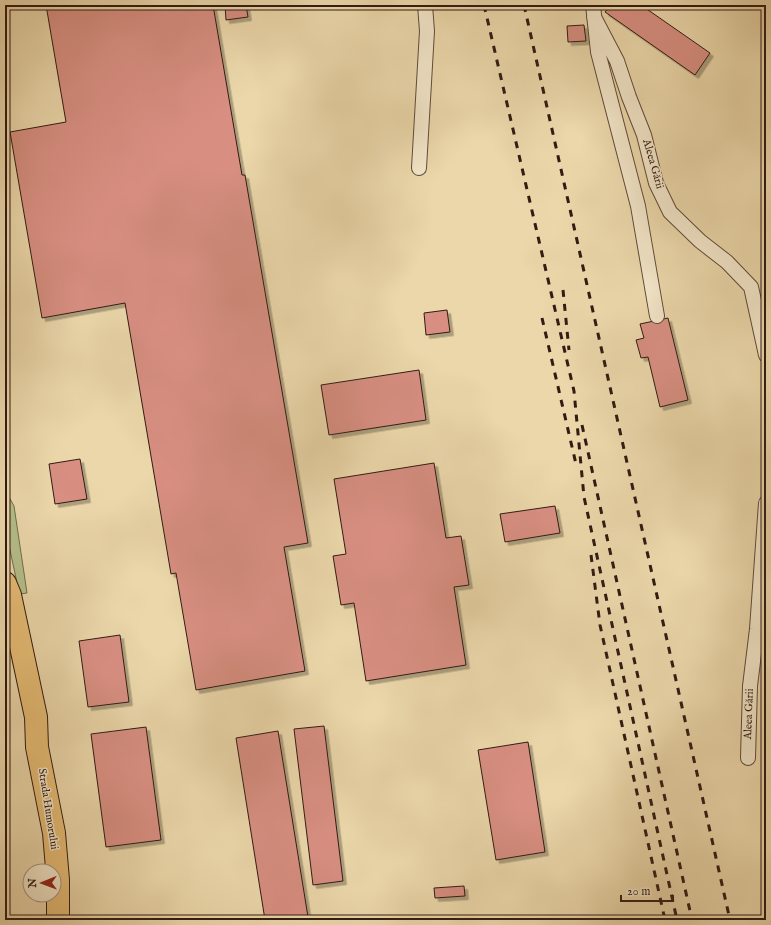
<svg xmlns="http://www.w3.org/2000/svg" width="771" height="925" font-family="'IM FELL English',serif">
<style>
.green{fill:#b5bf8a;stroke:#726d4e}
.building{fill:#d88f82;stroke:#301b13;filter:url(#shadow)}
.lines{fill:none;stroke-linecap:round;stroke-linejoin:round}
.minor-casing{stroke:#5f4a39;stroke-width:16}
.primary-casing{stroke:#301b13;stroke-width:24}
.minor{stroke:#f2e5c8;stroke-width:14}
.primary{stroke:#e6bc75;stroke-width:22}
.rail{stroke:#301b13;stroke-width:3;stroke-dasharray:7 7;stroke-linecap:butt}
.labels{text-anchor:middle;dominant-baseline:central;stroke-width:3;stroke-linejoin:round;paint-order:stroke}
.street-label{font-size:11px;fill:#301b13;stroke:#f2e5c8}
</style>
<defs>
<filter id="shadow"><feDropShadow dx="3.5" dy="3.5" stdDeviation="0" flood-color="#0004"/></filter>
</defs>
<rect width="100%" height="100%" fill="#ebd7aa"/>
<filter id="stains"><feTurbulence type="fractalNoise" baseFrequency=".005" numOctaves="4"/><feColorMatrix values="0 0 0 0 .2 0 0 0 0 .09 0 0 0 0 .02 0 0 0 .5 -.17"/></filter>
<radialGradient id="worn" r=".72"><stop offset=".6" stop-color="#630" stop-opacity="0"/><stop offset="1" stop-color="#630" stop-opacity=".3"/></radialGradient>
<!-- green -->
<path class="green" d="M5,495l4,2 5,9 13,87 -7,1 -1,-2 -14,-65z"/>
<!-- building -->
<path class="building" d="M46,5h167l29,170h3l63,368 -24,4 21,124 -109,19 -20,-117 -5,1 -46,-271 -83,15 -32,-186 56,-10z
M225,5h21l2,12 -22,3z
M611,5h30l69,48 -15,22 -90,-63z
M584,25l2,16 -18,1 -1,-16z
M447,310l3,22 -24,3 -2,-22z
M668,318l20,82 -28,7 -12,-50 -7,1 -5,-18 8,-2 -4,-14z
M419,370l7,50 -97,15 -8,-50z
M80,459l7,40 -32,5 -6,-40z
M434,463l12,75 15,-2 8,49 -15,2 12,78 -100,16 -12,-78 -13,2 -8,-49 13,-2 -12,-75z
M555,506l5,27 -55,9 -5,-28z
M120,635l9,67 -41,5 -9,-66z
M324,726l19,155 -30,4 -19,-156z
M146,727l15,113 -55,7 -15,-113z
M278,731l30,186 -18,3h-25l-29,-182z
M528,742l17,110 -49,8 -18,-110z
M464,886l1,10 -30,2 -1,-10z"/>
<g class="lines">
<defs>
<path id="minor" d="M593,5l5,47 40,154 19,110
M594,17l23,44 12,36 15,38 12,48 14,29 30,29 27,21 24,25 15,68
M419,168l8,-137 -2,-26
M748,758l2,-72 7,-57 9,-126"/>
<path id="primary" d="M5,583l5,12 26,122 1,30 17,86 4,47v40"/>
</defs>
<!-- minor casing -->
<use href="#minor" class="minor-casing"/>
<!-- primary casing -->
<use href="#primary" class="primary-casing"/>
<!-- minor -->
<use href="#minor" class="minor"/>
<!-- primary -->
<use href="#primary" class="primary"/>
<!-- rail -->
<path class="rail" d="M484,5l90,386 10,106 93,423
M524,5l206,915
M563,290l6,60
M542,318l34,146
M582,425l110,495
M591,555l9,70 65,295"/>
</g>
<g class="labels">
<!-- street labels -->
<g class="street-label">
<text transform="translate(653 164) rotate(74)">Aleea Gării</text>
<text transform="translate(749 714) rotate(-88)">Aleea Gării</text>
<text transform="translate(48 809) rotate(81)">Strada Humorului</text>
</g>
</g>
<!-- margin -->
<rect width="771" height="925" fill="none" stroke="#ebd7aa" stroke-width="20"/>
<rect x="6" y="6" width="759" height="913" fill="none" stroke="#301b13" stroke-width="2"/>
<rect x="10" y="10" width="751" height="905" fill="none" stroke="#301b13"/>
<!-- north arrow -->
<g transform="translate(42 883) rotate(269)"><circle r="19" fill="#f2e5c8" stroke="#a49480"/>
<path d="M0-3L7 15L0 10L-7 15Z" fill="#8f2418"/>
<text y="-6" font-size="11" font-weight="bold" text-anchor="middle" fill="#301b13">N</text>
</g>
<!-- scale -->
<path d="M621 895v6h52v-6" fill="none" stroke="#301b13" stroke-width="2"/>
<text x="627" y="895" font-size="12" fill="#301b13" stroke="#f2e5c8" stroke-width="3" paint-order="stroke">20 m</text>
<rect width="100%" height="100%" filter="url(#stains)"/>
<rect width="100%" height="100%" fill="url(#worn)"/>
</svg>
